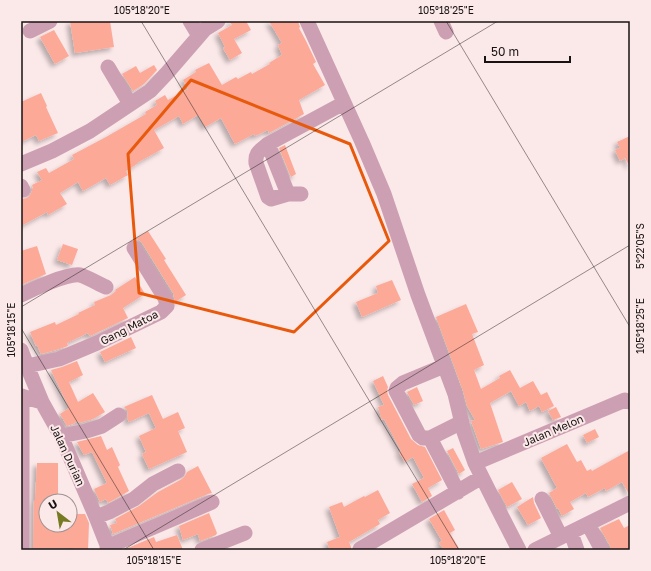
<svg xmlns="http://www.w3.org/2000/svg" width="651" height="571" font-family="'Golos Text',sans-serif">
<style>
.building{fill:#fca998;filter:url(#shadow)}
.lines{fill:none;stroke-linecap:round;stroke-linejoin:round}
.minor{stroke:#cca0b2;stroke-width:15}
.marked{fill:none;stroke:#e8590c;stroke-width:3;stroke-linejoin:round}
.ticks{fill:none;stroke:#181212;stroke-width:1;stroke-opacity:0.45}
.labels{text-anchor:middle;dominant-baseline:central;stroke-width:4;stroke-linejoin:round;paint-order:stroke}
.street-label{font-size:11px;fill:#181212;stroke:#fbe8e9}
.neatline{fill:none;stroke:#181212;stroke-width:1.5}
.ticks-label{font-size:10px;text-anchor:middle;fill:#181212}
</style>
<defs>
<filter id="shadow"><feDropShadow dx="-3.5" dy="3.5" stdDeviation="2" flood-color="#0004"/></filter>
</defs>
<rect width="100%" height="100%" fill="#fbe8e9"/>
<!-- building -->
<path class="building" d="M70,21h40l4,26 -39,6z
M229,21h17l5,9 -17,9 8,14 -12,7 -7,-12 2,-1 -7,-14 14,-8z
M269,21h29l2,6 -1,1 7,13 10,21 -3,2 12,21 -26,15 5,14 -35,19 -1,-3 -13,6 -1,-2 -19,10 -14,-26 -16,9 -7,-12 -15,9 -4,-8 -25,14 10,18 -27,15v1l-11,7 2,4 -18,10 -4,-7 -23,13 -5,-9 -18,11 7,11 -19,11 -1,-3 -26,14v-27l6,-1 3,-3 2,-4v-2l1,-1 -1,-3 10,-5 -5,-8 9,-4 3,5 25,-14 -2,-4 34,-18 40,-23 -1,-2 12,-7 -2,-4 10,-6 3,5 20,-11 -5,-9 13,-8 -1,-2 14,-7 13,22 14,-8 2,2 13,-7 1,2 18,-10 -1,-1 13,-8 -4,-10 4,-2z
M54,30l15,26 -14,8 -15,-27z
M154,65l3,5 -13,14 -11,7 -11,-17 14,-8 4,7z
M41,93l6,13 -1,1 12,26 -19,8 -3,-6 -15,7v-40z
M630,136v31l-5,-9 -5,3 -5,-11 5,-2 -3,-6z
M285,145l11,29 -5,3 -12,-29z
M148,231l18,28 -2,1 22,35 -11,7 -2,-9 -31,-50 -3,-3 -4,-1z
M63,244l15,5 -6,16 -15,-5z
M37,246l9,28 -25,11v-34z
M135,277l10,17 -22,14 5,10 -38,18 -2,-3 -21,10 1,3 -12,4 -15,4 -4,-9 -1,1 -6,-14 25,-10 1,3 23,-11 -1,-1 17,-8 -1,-3 17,-7 5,-4 -1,-1z
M392,280l9,20 -39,17 -6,-15 22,-9 -2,-7z
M466,304l12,28 -6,2 12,31 -10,5 7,19 19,-11 -1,-2 11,-6 10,18 13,-7 8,14 6,-3 7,14 -12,6 -3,-6 -9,5 -4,-9 -7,4 -8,-15 -21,12 13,39 -22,7 -10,-28 4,-1 -8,-14 -4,-15 -27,-74z
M131,337l5,11 -31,14 -5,-10z
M77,361l6,14 -14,7 9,20 15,-9 12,19 -12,7 -14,4 -1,-2 -5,3 -6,2 -7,-12 9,-6 -18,-38 11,-3z
M383,376l5,11 -1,4 1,4 23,44 7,6 7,2 17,33 -14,8 4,8 -10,6 -10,-18 12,-6 -11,-21 -8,5 -6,-10 2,-1 -17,-32 -2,1 -4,-13 6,-2 -11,-24z
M417,387l6,14 -9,4 -7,-13z
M152,395l11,24 15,-7 7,16 -7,3 9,21 -38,17 -7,-15 4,-2 -7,-16 17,-8 -7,-15 -20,9 -2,-4 1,-4 -1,-4 -3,-3z
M556,407l5,10 -8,3 -5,-9z
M595,429l4,8 -12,6 -4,-8z
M101,436l6,14 5,-3 8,18 -2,2 11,24 -21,12 -2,-4 -6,3 -6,-13 13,-6 -15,-31 -8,3 -7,-13z
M567,444l10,18 4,-2 6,11 4,-2 1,2 38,-21v44h-1l-7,-12 -16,9 -1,-3 -17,9 -2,-4 -16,9 4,7 -12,7 -4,-8 -1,1 -8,-16 8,-5 -16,-30z
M453,448l12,22 -6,4 -12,-23z
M37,463h21v38h-12v27h18v-3h6v-11h15l4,9 -1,27h-15v-2h-40l1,-48h1z
M198,466l14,27 -4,1 -95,40 -3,-9 7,-2 -2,-4 24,-13 19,-14 24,-13 3,-3 2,-4z
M512,482l10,17 -15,8 -9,-17z
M378,490l12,23 -12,7 2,4 -31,18 2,5v3h-21l-3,-8 13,-5 -11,-30 13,-5 2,5 20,-11 1,1z
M533,497l1,6 7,15 -13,7 -11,-18z
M444,510l11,20 -5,3 10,17h-16l-5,-7 3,-2 -13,-22z
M209,513l8,20 -1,2 -16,6 -2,-7 -15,6 -4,-14z
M619,519l5,9 6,-3v25h-19l-1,-4 -10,-18z
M177,535l6,15h-60l31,-13 2,5z"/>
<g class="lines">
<!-- minor -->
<path class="minor" d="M190,21l9,15
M307,21l55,121 22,52 34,101 37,99 9,38 11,31 21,42 23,45
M441,21l5,11
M30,31l20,-10
M108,67l22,37
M268,144c-8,7 -13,8 -12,19l12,34 3,2 17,-5h13
M21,164l31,-13 38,-20 60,-40 17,-18 32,-37 6,-7 13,-8
M21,186l2,4
M288,194l-20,-50 76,-41
M21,295c12,-6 47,-22 59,-20 7,2 19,9 26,12
M21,350l6,16 15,36
M27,366l32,-7 38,-16 64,-31 6,-6 -2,-8 -31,-50
M444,366l-41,17 -6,5 -1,3 23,44 4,3h7l32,-16
M21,396l21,6 19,34 35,81 13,33
M61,436l25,-5 16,-5 17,-11
M430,438l28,54
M475,463l150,-63 5,2
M542,499l19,38
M96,517l13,-5 25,-13 19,-15 25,-13
M588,524l14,26
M571,533l6,17
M107,547l105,-45
M360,549l122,-72
M22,550v-154
M202,550l43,-17
M535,550l95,-47"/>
</g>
<!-- marked area -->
<path class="marked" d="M191,80l159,64 39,97 -95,91 -155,-39 -11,-139z"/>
<!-- ticks -->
<path class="ticks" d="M141,21l318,529M446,21l184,306M21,307l477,-286M21,328l133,222M123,550l507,-305M629,550l1,-1"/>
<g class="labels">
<!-- street labels -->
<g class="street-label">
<text transform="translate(129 327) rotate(-27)">Gang Matoa</text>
<text transform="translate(553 430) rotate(-23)">Jalan Melon</text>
<text transform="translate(68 455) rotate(65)">Jalan Durian</text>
</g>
</g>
<!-- border -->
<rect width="651" height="571" fill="none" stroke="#fbe8e9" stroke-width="44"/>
<!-- north arrow -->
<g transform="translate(58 513) rotate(329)"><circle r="19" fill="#fbe8e9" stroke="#a09293"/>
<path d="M0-3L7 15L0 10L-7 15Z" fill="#767a22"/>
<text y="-6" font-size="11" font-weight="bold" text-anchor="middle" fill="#181212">U</text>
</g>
<!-- scale -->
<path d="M485 56v6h85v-6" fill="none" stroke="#181212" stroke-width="2"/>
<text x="491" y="56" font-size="12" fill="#181212" stroke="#fbe8e9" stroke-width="3" paint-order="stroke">50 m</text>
<rect x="22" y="22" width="607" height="527" class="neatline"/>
<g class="ticks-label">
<text x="142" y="14">105°18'20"E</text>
<text x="446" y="14">105°18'25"E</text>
<text transform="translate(640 246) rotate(-90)" y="4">5°22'05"S</text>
<text transform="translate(640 326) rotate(-90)" y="4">105°18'25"E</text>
<text transform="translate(11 330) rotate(-90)" y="4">105°18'15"E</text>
<text x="154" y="564">105°18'15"E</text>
<text x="458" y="564">105°18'20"E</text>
</g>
</svg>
